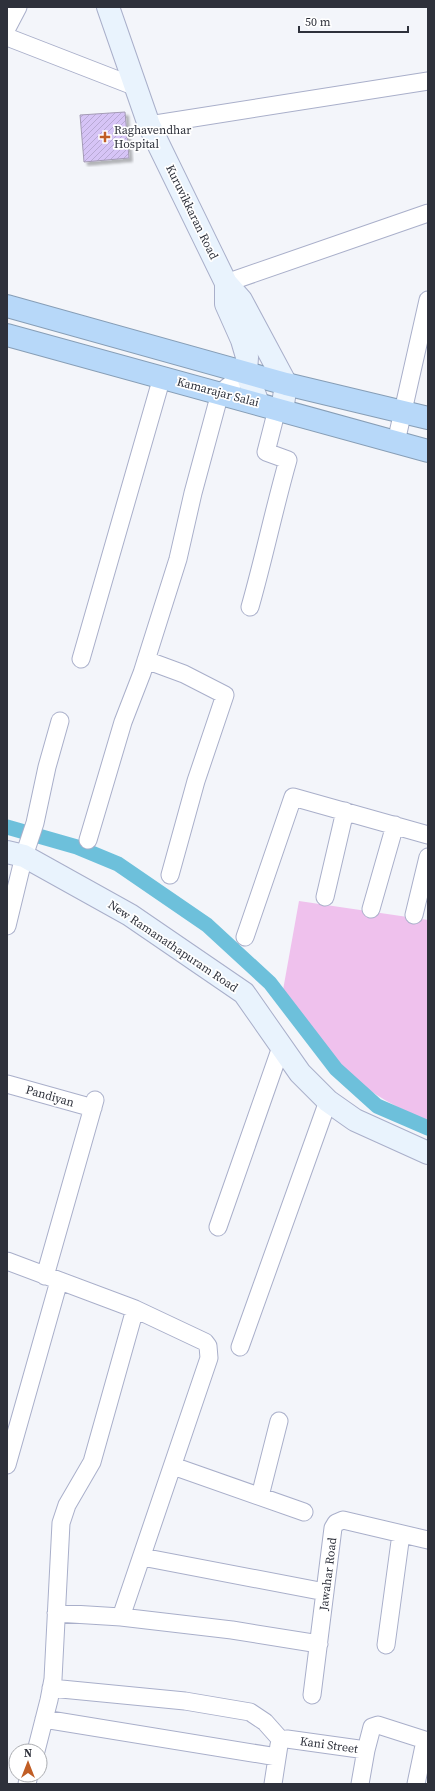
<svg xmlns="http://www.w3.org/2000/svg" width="435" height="1791" font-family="'Source Serif 4',serif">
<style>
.park{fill:#efc1ed}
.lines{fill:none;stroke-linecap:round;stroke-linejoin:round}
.canal{stroke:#6dc0db;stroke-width:15}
.building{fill:url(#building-hatch);stroke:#a49bb5;filter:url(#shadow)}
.street-casing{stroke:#a9afca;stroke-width:19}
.secondary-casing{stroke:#a9afca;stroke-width:24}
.highway-casing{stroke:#879eb6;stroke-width:24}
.street{stroke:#fff;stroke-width:17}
.secondary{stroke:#e9f3fd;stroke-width:22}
.highway{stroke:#b7d8f9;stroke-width:22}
.poi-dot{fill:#c15e25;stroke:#fff;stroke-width:1.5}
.labels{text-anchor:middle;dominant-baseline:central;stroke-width:3.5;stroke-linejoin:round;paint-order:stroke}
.poi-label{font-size:12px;fill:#2e313b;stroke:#fff;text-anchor:start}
.street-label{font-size:12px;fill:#2e313b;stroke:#fff}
</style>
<defs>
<pattern id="building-hatch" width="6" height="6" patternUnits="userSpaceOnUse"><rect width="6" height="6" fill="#d6c4f6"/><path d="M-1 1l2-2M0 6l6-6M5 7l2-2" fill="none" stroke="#b8a9d4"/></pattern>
<filter id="shadow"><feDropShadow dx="3.5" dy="3.5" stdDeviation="1" flood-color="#0004"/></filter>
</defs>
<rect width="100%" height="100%" fill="#f3f5fa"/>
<!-- park -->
<path class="park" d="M299,901l129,19v201c-28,-12 -56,-26 -79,-47 -26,-23 -45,-56 -66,-84z"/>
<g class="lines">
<!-- canal -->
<path class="canal" d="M7,827l70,20 41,17 89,61 63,58 66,86 41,37 51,22"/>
</g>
<!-- building -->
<path class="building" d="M125,112l4,46 -45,4 -4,-47z"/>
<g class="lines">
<defs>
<path id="street" d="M7,28l11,-21
M7,37l129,50
M149,125l279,-44
M226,283l202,-70
M396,442l32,-142
M250,607c14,-49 24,-98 38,-147l-22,-8 11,-43
M81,659l81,-282
M146,660l38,14 41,21 -29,86 -26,94
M88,840l35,-118 19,-49 36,-114 15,-66 27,-100 26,-21
M325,897l20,-86
M371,909l24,-84
M414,915l14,-58
M7,926l17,-70 11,-33 12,-56 13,-46
M245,937l48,-140 135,38
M7,1084l86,24
M218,1227l63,-180
M7,1261l128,48 -43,153 -25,43 -6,18 -8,156 -4,21 -13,51
M45,1276l50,-176
M240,1347l88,-246
M7,1465l52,-184
M173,1466l131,46
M260,1496l19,-75
M142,1557l183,35
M56,1613l65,4 88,-259 -1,-12 -3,-4 -70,-33
M121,1617l111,13 87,14
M386,1645l15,-111
M51,1688l134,13 65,11 15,10 16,18
M312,1695l21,-167 3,-5 7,-3 85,20
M44,1719l233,38
M281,1740l6,-1 79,11 6,-23 6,-2 50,16
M27,1784l2,-9
M273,1784l6,-39
M360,1784l6,-34
M416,1784l9,-43"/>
<path id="secondary" d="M108,7l41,118 77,158 15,17 45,84 -4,27
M226,283v21l16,36 5,17 -1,15 12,31
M7,852l17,4 106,59 114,78 56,80 28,28 27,19 73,33"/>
<path id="highway" d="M7,306l279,78 142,34
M7,335l421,116"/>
</defs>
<!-- street casing -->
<use href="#street" class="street-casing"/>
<!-- secondary casing -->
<use href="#secondary" class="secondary-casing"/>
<!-- highway casing -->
<use href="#highway" class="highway-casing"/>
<!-- street -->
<use href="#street" class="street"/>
<!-- secondary -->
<use href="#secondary" class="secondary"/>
<!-- highway -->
<use href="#highway" class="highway"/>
</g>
<!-- markers -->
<path class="poi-dot" d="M103 131h4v4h4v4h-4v4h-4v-4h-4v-4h4z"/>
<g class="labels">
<!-- poi labels -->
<g class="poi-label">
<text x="114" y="130">Raghavendhar<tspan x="114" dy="14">Hospital</tspan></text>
</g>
<!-- street labels -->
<g class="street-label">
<text transform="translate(192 212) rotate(64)">Kuruvikkaran Road</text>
<text transform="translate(218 392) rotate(15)">Kamarajar Salai</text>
<text transform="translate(173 946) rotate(34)">New Ramanathapuram Road</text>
<text transform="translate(50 1096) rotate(16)">Pandiyan</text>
<text transform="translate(328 1574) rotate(-83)">Jawahar Road</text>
<text transform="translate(329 1745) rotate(8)">Kani Street</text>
</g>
</g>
<!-- border -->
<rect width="435" height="1791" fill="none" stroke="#2e313b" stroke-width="16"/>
<!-- north arrow -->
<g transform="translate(28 1763)"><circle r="19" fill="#ffffff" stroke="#abadb1"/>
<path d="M0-3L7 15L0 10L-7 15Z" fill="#c15e25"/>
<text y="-6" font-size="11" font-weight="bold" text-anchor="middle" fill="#2e313b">N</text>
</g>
<!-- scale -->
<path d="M299 26v6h109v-6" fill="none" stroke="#2e313b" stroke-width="2"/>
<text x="305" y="26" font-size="12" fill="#2e313b" stroke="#ffffff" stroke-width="3" paint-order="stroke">50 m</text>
</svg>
